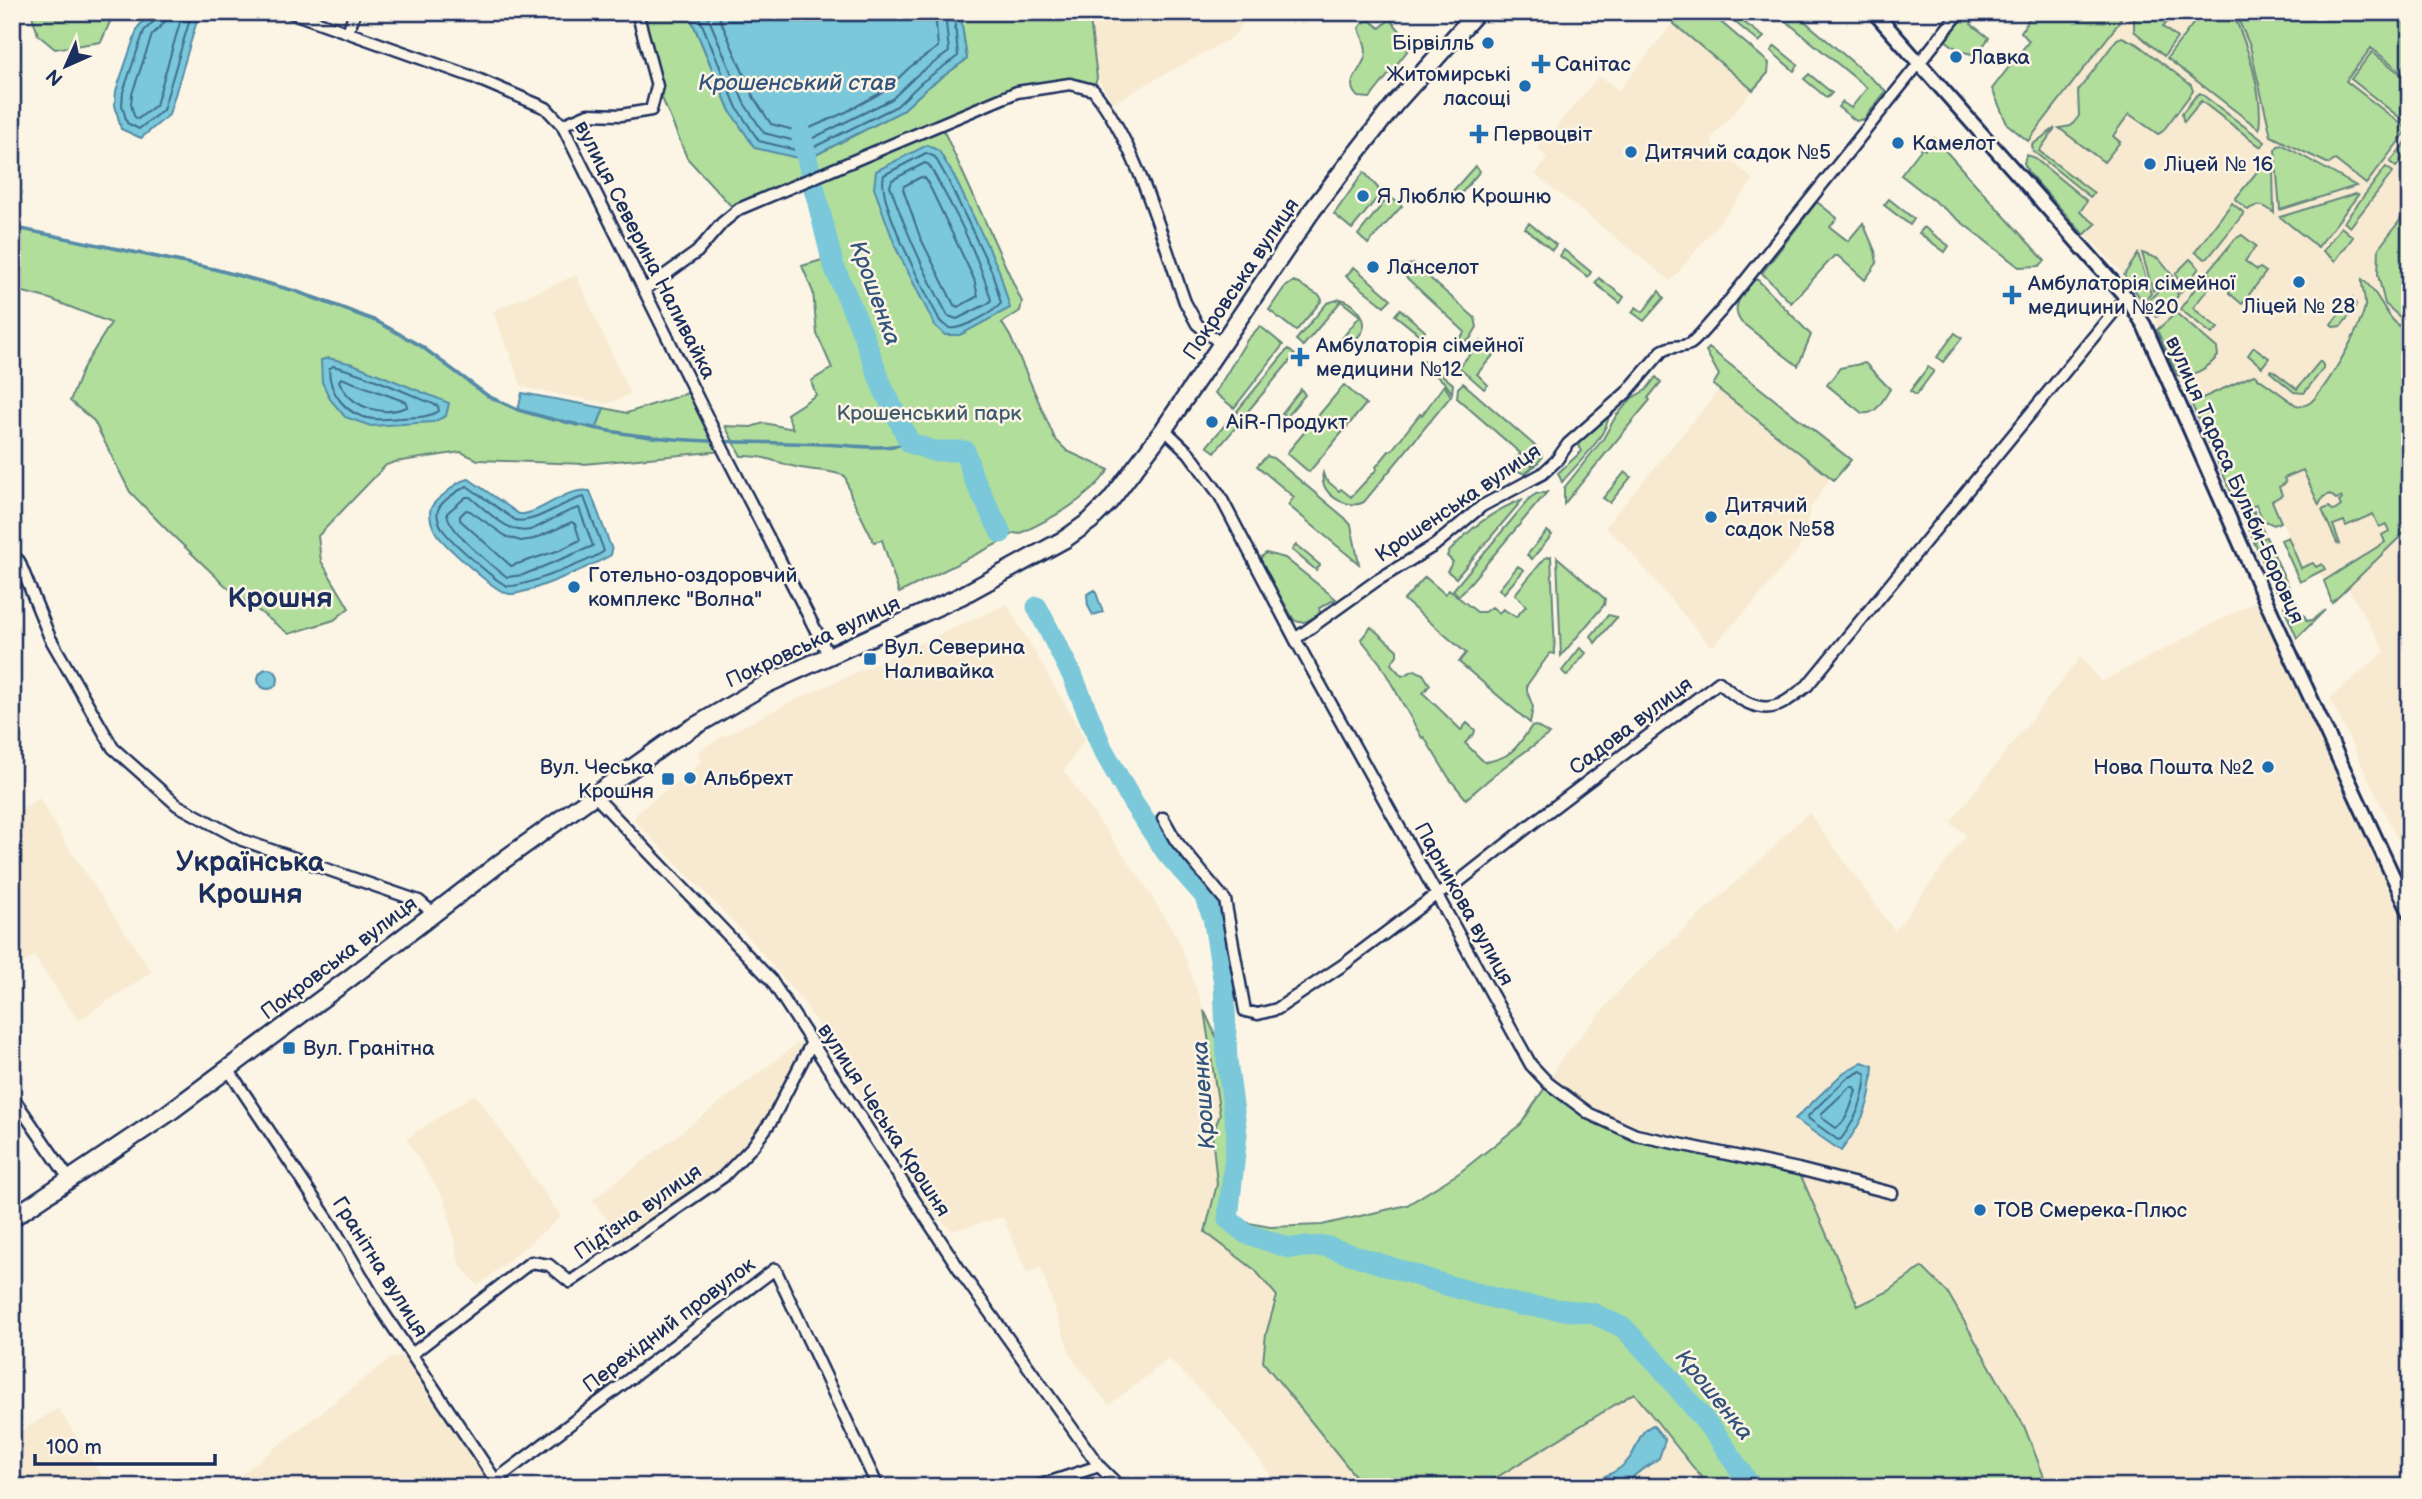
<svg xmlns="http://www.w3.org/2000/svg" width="2422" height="1499" font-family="'Balsamiq Sans',sans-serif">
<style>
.built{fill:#f7ead0}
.green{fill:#b2de9c;stroke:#66867d;stroke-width:2}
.water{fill:#7ac8d9;stroke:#548ba8;stroke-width:2}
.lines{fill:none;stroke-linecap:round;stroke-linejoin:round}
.shore{stroke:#416c8f;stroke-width:2}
.stream{stroke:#548ba8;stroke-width:3.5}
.river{stroke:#7ac8d9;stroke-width:21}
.minor-casing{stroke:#1b2f5e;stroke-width:15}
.tertiary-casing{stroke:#1b2f5e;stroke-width:18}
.trunk-casing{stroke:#1b2f5e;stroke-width:21}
.minor{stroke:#fcf5e5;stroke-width:10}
.tertiary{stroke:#fcf5e5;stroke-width:12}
.trunk{stroke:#fcf5e5;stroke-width:16}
.poi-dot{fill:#1f6fb2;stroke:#fcf5e5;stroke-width:2.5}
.labels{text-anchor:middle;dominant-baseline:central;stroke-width:5;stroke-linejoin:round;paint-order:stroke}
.poi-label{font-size:21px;fill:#1b2f5e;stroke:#fcf5e5;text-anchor:start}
.street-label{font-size:21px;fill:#1b2f5e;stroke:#fcf5e5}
.park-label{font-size:21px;fill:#415b6e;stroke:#fcf5e5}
.water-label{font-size:23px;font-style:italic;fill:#33557d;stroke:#fcf5e5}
.district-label{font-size:28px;font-weight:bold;fill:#1b2f5e;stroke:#fcf5e5}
</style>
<rect width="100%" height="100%" fill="#fcf5e5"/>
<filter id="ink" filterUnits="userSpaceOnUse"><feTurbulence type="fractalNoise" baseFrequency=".0143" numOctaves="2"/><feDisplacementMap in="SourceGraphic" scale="14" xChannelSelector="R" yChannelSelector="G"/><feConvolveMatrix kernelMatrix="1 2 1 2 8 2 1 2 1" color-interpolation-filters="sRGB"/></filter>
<g filter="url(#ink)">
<!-- built -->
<path class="built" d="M1089,12h165l-23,26 -118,65 -16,-25z
M2091,12h244l75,16v838l-80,-168 55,-47 -37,-63 -14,13 -20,-40 -12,5 -37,-81 -74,-82 -34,-72 -1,-14 -32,-42 -96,-102 -4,-10 7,-19 -24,-20z
M1673,23l80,67 -41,48 1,7 41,35 -83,101 -134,-105 -1,-3 11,-14 -9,-11 61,-72 20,14z
M576,275l54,119 -22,10 -86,-17 -29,-76z
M1719,390l111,88 -19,29 -11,40 -50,60 -36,38h-5l-86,-102 -18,-16z
M2264,597l146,316v574h-362l-24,-61 -76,-133 -25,-25 -34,23 -31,15 -60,-137 -162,-34 -46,-21 -42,-31 11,-21 66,-78 151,-139 16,-18 17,-14 86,118 71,-96 -16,-12 131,-167 20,26z
M1007,604l78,135 -21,32 82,116 32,52 26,71 16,105 -8,19 5,50 -12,48 50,38 22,26 -11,38 -3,28 101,125h-84l-58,-75 -53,-53 -60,46 -38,-48 -30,-89 -14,5 -24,-56 -51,14 -22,-22 -123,-202 -55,-66 -118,-121 2,-6 65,-52 -3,-10 20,-13 62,-32z
M39,798l29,49 84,125 -74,49 -44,-65 -22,16v-157z
M806,1037l5,7 -39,76 -49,57 -97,67 -34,-44z
M475,1094l86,123 -83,69 -19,-22 -13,-62 -40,-63z
M412,1354l88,133h-275l166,-129z
M1634,1392l75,95h-228z
M58,1408l38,59 14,20h-98v-50z"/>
<!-- green -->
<path class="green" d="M31,12h83v1l-13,29 -46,7 -17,-14z
M637,12h53l2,9 38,90 76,49 96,-49 25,-23 40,-29 -7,-47h129l8,66 -4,12 -11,-4 -65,6 -76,33 81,177 -2,9 -18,12 8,13 45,103 12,12 42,19c-22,31 -57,48 -90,64l-4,-1 -16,10 -100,50 -17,-53 -8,2 -23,-46 -6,-20c-13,-6 -29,-5 -44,-8 -24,-4 -33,-13 -60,-12l-16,-30 26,1 13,-4 29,6 -6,-15 29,-19 -5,-14 21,-13 -15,-34 -4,-42 -11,-26 20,-6 -4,-31 -16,-47 8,-8 -72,33h-6l-45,-49 -30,-72z
M1682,12h27l60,51 -1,10 -15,17 -80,-67z
M1775,12h19l92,79 -22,28 -8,2 -18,-14 4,-5 9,6 16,-20z
M1966,12h13l-8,12 18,14 -13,17 -16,-4 -15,-11z
M2033,12h90l-5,12 -90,117 -21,-17 -15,-35 37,-48 -8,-9z
M2140,12h46l-5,7 -8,-4 -10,12 14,11 -13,18 -30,-25v-12z
M2202,12h30c15,32 32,82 27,117l-92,-71z
M2235,12h175v66l-39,-30 -25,33 59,46 5,-5v5l-44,57 -31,-24 -6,4 -58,-28 -21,-90z
M1738,18l26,19 -5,5 -24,-20z
M1390,19l22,26 -42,53 -12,-1c-15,-14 3,-25 7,-40 3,-11 -3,-19 -6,-29l4,-5 6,-3 11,8z
M2122,37l15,7 54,41 2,6 -31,41 -4,2 -29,-20 -16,22 7,6 -16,20 -45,-34 12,-2 8,-10 -1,-25 39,-52z
M1775,46l23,19 -4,6 -23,-20z
M2372,52l38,29v33l-6,7 -53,-42z
M1809,74l23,19 -5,5 -23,-19z
M2200,93l65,49 -4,5 -60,-46 -17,21 -1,-2 -1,-7 13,-16z
M2055,128l-16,23 55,42 -4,4 -57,-46 -1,-6z
M2410,137v13l-14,17 -6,-5z
M1934,138l111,123 -6,5 -20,1 -118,-92 21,-27 3,2z
M2283,145l73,41 -76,24 -5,-60 3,-4z
M2026,155l7,2 54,44 -7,11 16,12 -12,11 -56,-63 -4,-9z
M2266,164l7,6 1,43c-9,-7 -15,-11 -26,-3l-13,-11 25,-31z
M1475,166l5,5 -22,26 -6,-5z
M2386,167l7,5 -43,55 -6,-5z
M1364,172l14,16v9l-26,32 -18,-15z
M2355,194l3,1 -40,52 -38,-30z
M1389,196l13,10 -34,38 -10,-9z
M1889,199l25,20 -4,6 -26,-20z
M1817,202l20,16 -7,9 18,14 15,-18 12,28 2,12 -12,17 -27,-24h-4l-43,47 -29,-30z
M2232,203l12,10 -36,45 -3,1 -10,-7z
M2410,207v119l-25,-22 -7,-29 1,-27z
M1529,223l27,22 -4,5 -27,-22z
M12,227c119,25 253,44 364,94 29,13 54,32 80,51 11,8 22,19 34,25 33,18 70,24 106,32l8,-21 23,5 67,-22 30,60 -140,13 -106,-4 -17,-8 -66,10 -9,3 -68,71 3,25 28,47 -15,12 -45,14 -62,-47 -59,-56 -38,-39 -36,-71 -24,-20 13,-33 28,-45 -61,-24 -38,-10z
M1924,227l25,19 -4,6 -26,-19z
M2341,227l12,10 -18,24 -12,-10z
M2242,235l14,11 -11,15 12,9 3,-2 6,4 -24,32 -13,-11v-5l-21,-16 27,-33z
M1564,250l27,22 -3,5 -28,-21z
M2142,253l17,6 12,15 -18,17z
M2138,254l13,40 -8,8 -19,-27z
M2190,259l9,9 -19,25 -4,-20z
M1414,264l61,54 2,9 -7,12 -18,9 13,-16 -70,-65z
M1354,267l37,32 -7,7 -38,-30z
M2206,274l8,7 -21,27 25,20 -6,6 -32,-25z
M2173,276l5,20 -13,16 -9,5 -11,-13z
M1599,278l25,19 -4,6 -25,-20z
M2362,279c21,16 22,43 48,53v195l-78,76 -8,-22 61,-39 -3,-7 7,-4 -3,-7 -7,3 -6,-13 -27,12 -2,-5 -11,4 7,19 -3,-1 -15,-33 7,-3 5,4 7,-5 -2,-4 3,-3 -1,-2 -5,2 -6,-5 -7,3 -4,8 -16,-35 -19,8 2,5 -7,4 3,8 -10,6 9,21 -7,3 -11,-5 -7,-15 -16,7 -49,-109 63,-28 42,30c6,1 10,1 15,-3 17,-16 50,-74 54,-96 1,-10 -4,-18 -3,-27z
M1754,280h4l53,55 -13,31 -57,-44c-12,-17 3,-28 13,-42z
M1294,281l26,15 2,4 -26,31 -27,-21 15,-22z
M1659,291l5,7 -20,23 -12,-9 4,-5 7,5z
M2352,298l4,6 -3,7 -12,15 -7,1 -3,-3z
M1340,299c12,2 28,17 23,31 -3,6 -11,13 -16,18l-8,-6 21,-26 -19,-15 -38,45 -7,-6 31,-37z
M1400,309l25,22 -4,5 -26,-21z
M2176,313l41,35 1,8c-10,12 -26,22 -41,19l-20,-45z
M1260,326l23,19 -49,63 -19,-15 32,-53z
M1955,333l7,5 -19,24 -6,-5z
M1481,341l14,12 -18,21 11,11 -4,4 -25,-22z
M2254,347l15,11 -7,9 -14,-12z
M1709,348l142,112 -17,20 -121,-95 6,-10 -13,-24z
M1288,349l7,6 -52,62 -6,-6z
M1424,360l29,24 -1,9 -7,-10 -26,-22z
M2320,361l3,4v4l-19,24 -10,-1 -24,-20 2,-2 25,19z
M1865,363l25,26c-7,11 -14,27 -28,24l-35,-28 13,-17z
M1928,367l6,4 -18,24 -6,-4z
M1656,377l5,5 -13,16 2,2 -86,104v-16l39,-49 13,-23 16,-18 14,-8z
M1463,383l71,62 8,10 -1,4 -6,7 -78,-68 1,-10z
M1344,385l22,19 -57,68 -22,-19z
M1444,385l7,11 -87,106c-17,9 -46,-9 -41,-29l2,6 14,12 2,-2 10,8 26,-28 -1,-2 13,-16h2l29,-37 2,1z
M1301,389l4,6 -19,22 -4,-4z
M1609,414c-1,22 -33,51 -47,68l-4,-9 24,-22 -5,-9z
M1229,420l8,6 -22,26 -8,-6z
M1519,455l14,12 -8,7 -5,-2 -8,-7z
M1267,456l6,2 72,60 6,7 8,39 -71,-59 6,-8 -37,-31z
M1625,472l6,5 -21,26 -7,-5z
M1547,492l-88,104 -6,-6 77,-92 6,-4z
M1523,499l-67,79 -9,-7 6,-9 -6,-6 2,-4c22,-25 44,-41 74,-53z
M2254,511l10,22 -11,5 -10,-22z
M1547,531l5,4 -20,24 -5,-4z
M2266,537l24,53 -8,4 -6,-4 -22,-48z
M2288,537l13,31 12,-5 3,4 6,-3 3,5 -25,13 -19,-42z
M1296,545l24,20 -4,5 -24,-20z
M1266,553l19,5 51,41 -17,9 1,5c-8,5 -17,13 -26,7l-35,-61z
M1551,556l4,98 -5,-1 -23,32v6l6,16 -3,16 -71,-61 7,-9 -62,-53 21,-23 20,17 4,-4 28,22h7l8,-5 7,6 4,-4 13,8 10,-11 -11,-12 30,-36z
M1557,557l48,42 -1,6 -43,51z
M1518,566l6,4 -20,23 -5,-4z
M2294,598l7,16 -12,6 -5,-14z
M2325,610l-28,28 -7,-16 14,-7 3,6 5,-1z
M1608,615l9,2 -22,26 -4,-7z
M1371,627l26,23v5l-6,9 11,12 13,-6 8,4 7,11 -7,8 38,37 6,-7 8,7 -1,4 -9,9 19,19c26,-3 33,-14 47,-35l5,-1 13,8 -49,36 -34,29 -17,-21 -25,-41 -2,1 -42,-75 -19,-24z
M1580,648l6,5 -19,23 -5,-5z
M1204,1010l23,51 10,73 -9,85 42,8 52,-2 85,-20 52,-32 62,-49 27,-41 42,31 47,21 161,34 60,137 31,-15 33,-24 26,26 76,133 24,61h-339l-75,-94 -153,94h-117l-101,-125 3,-28 11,-38 -22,-26 -50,-38 12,-48 -5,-50 8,-19z"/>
<!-- water -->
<path class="water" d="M155,12l44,2 -30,101 -28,23 -20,-9 -6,-24 1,-14 22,-64 9,-10z
M690,12h270l7,47 -40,29 -25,23 -96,49 -51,-12 -25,-37 -38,-90z
M927,145l12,6 15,25 45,94 11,38 -50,27h-15l-10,-9 -39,-78 -22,-60 2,-17z
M328,358l25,6 96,39 -3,13 -13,6 -62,4 -26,-9 -15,-18 -8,-17 -1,-22z
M522,393l82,15 -8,21 -78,-19z
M469,479l50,35c19,2 47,-28 71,-23l22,59 -1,5c-15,9 -85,40 -101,39 -13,0 -66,-49 -74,-61 -3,-5 -6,-14 -6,-21 1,-9 10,-14 17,-20 7,-6 13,-12 22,-13z
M1095,590l8,22 -10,3 -5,-9 -1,-12z
M258 679a10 10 0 1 1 20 0a10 10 0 1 1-20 0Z
M1862,1062l11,4c-2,39 -9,54 -32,85l-46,-32 48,-46z
M1653,1425l12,15 -6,18 -24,17 -9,11 -14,1 -7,-11c8,-3 18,-9 24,-17 10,-12 8,-27 24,-34z"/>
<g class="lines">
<!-- shore -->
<path class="shore" d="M157,12l-1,7 -12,12 -21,61 -1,13 5,18 12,6 24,-19 29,-98
M166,12l-2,11 -12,12 -20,59 -1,10 3,12 4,3 18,-14 27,-93
M697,12l40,96 22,33 45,11 93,-46 25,-24 36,-26 -4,-44
M706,12l38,91 20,30 39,10 89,-44 25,-24 32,-23 -4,-40
M717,12l37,86 17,26 30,8 45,-20 40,-22 24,-23 28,-20 -3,-35
M926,153l9,4 13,23 44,92 9,31c-5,8 -41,28 -51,25 -4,-1 -7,-4 -10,-7 -14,-28 -64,-120 -56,-146z
M925,163l4,2c24,42 49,88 62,135l-2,3 -32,16 -9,-3c-23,-42 -42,-85 -58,-130l2,-6z
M921,177l4,1 6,11 43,90 4,17 -20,11 -4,-2 -34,-68 -17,-48 1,-3z
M333,366c36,9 71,26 105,40l1,5c-11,7 -25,6 -38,7 -9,0 -19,2 -28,1 -26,-3 -44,-25 -44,-50z
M341,378l65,24 1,5c-25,10 -57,1 -68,-26z
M467,486l48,34c19,5 48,-19 69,-23l20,54c-11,9 -83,37 -96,35 -10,-2 -58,-46 -65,-56 -3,-5 -7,-14 -5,-20 3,-9 21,-20 29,-24z
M466,497h4c15,12 41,41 63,32 16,-7 29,-17 46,-21l14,38 -70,29 -16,2c-15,-11 -59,-46 -60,-64z
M466,510l4,1 37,26 14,4 13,-2 38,-17 3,2 5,16 -20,10 -49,16 -51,-46v-4z
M1861,1071l5,3c-2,25 -9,44 -25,65l-3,1 -29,-21 -1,-3 38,-37z
M1850,1087h4l2,4c-5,13 -8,30 -20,37l-14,-10 -1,-4z"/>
<!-- stream -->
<path class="stream" d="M12,227l202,42 81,22 81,30 45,25 67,50 30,14 36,10
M562,421l16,4
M589,427c76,17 153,14 231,17 33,1 57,7 90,-1"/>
<!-- river -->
<path class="river" d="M801,134l32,130 30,70 19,52 28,57 23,8h32l8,26 28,56
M1037,607l36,70 29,71 31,55 33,49 38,43 9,22 11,67 3,77 10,73 -9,85 17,14 44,15 36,-2 121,39 74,20 72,8 32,15 36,38 58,71 33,50"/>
<defs>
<path id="minor" d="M290,12l183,65 73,31 16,17 162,326 105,205
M348,32l7,-20
M562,125l26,-11 33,1 30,-5 6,-24 -20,-74
M644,290l53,-38 25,-29 17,-14 278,-117 53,-8 23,6c43,52 69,148 92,212l12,22 25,21
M1164,429l25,24 30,41 76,145 236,426 17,18 42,31 46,21 162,34 94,24
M12,555l7,6 31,77 63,110 64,57 65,35 177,61 14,12
M1295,639l81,-58 59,-36 47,-39 60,-32 14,-13 12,-17 58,-51 36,-42c9,-6 19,-3 28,-7 7,-4 24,-26 31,-33l239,-299
M593,794l178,186 194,298 134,188 21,21
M1163,818l13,23 49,59 20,111 13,3 19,-5 66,-44 94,-71 15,-7 81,-64 186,-141c15,14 37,32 60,23 10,-4 19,-13 28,-19l319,-389
M228,1069l107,161 46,79 119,178
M12,1096l58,84
M412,1354l119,-92 18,3 21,17 153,-105 30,-31 19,-26 39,-76
M496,1480l279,-211 103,218
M1035,1487l64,-21"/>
<path id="tertiary" d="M1874,12l252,285 18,28 120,272 146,316"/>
<path id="trunk" d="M12,1218l155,-104 183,-136 155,-119 165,-118 95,-56 196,-89 104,-57 25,-18 20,-20 54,-72 147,-217 33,-43 50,-64 83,-93"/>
</defs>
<!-- minor casing -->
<use href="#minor" class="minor-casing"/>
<!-- tertiary casing -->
<use href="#tertiary" class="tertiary-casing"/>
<!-- trunk casing -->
<use href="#trunk" class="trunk-casing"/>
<!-- minor -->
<use href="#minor" class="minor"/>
<!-- tertiary -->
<use href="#tertiary" class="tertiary"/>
<!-- trunk -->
<use href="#trunk" class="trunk"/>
</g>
</g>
<!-- markers -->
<g class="poi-dot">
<circle cx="1488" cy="43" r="7"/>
<circle cx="1956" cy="57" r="7"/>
<path d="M1537.5 53.5h7v7h7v7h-7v7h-7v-7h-7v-7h7z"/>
<circle cx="1525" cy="86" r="7"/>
<path d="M1475.5 123.5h7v7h7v7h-7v7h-7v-7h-7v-7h7z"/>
<circle cx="1898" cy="143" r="7"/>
<circle cx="1631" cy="152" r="7"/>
<circle cx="2150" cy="164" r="7"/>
<circle cx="1363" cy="196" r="7"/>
<circle cx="1373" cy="267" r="7"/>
<circle cx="2299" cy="282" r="7"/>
<path d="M2008.5 284.5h7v7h7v7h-7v7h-7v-7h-7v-7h7z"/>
<path d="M1296.5 346.5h7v7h7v7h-7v7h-7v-7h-7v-7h7z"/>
<circle cx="1212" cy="422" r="7"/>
<circle cx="1711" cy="517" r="7"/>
<circle cx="574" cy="587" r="7"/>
<rect x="863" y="652" width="14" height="14" rx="3.5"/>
<circle cx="2268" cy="767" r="7"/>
<circle cx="690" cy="778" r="7"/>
<rect x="661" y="772" width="14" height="14" rx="3.5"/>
<rect x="282" y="1041" width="14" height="14" rx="3.5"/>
<circle cx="1980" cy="1210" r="7"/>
</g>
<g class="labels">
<!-- poi labels -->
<g class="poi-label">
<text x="1474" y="43" text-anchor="end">Бірвілль</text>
<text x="1970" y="57">Лавка</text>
<text x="1555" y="64">Санітас</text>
<text x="1511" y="74" text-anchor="end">Житомирські<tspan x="1511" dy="24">ласощі</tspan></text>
<text x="1493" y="134">Первоцвіт</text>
<text x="1912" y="143">Камелот</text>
<text x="1645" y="152">Дитячий садок №5</text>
<text x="2164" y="164">Ліцей № 16</text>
<text x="1377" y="196">Я Люблю Крошню</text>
<text x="1387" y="267">Ланселот</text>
<text x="2028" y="283">Амбулаторія сімейної<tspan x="2028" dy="24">медицини №20</tspan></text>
<text x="2299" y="306" text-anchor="middle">Ліцей № 28</text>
<text x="1316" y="345">Амбулаторія сімейної<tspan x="1316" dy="24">медицини №12</tspan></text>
<text x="1226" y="422">AiR-Продукт</text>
<text x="1725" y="505">Дитячий<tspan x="1725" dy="24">садок №58</tspan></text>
<text x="588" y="575">Готельно-оздоровчий<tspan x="588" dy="24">комплекс "Волна"</tspan></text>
<text x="884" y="647">Вул. Северина<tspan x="884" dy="24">Наливайка</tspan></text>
<text x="654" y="767" text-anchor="end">Вул. Чеська<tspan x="654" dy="24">Крошня</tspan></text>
<text x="2254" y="767" text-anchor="end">Нова Пошта №2</text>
<text x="704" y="778">Альбрехт</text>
<text x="303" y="1048">Вул. Гранітна</text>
<text x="1994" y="1210">ТОВ Смерека-Плюс</text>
</g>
<!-- street labels -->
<g class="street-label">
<text transform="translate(645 250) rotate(63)">вулиця Северина Наливайка</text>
<text transform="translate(1241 279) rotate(-56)">Покровська вулиця</text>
<text transform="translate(2235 480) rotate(66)">вулиця Тараса Бульби-Боровця</text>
<text transform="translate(1458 503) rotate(-34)">Крошенська вулиця</text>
<text transform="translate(813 642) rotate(-25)">Покровська вулиця</text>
<text transform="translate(1631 726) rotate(-37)">Садова вулиця</text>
<text transform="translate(1464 904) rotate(61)">Парникова вулиця</text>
<text transform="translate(339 958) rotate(-37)">Покровська вулиця</text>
<text transform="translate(884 1120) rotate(57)">вулиця Чеська Крошня</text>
<text transform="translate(638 1212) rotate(-35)">Підʼїзна вулиця</text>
<text transform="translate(380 1267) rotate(58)">Гранітна вулиця</text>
<text transform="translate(669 1325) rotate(-37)">Перехідний провулок</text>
</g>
<!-- park labels -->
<g class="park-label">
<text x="929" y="413">Крошенський парк</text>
</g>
<!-- water labels -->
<g class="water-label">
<text x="797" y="83">Крошенський став</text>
<text transform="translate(875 293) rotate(70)">Крошенка</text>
<text transform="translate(1204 1095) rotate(-94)">Крошенка</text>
<text transform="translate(1714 1395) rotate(51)">Крошенка</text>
</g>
<!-- district labels -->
<g class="district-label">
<text x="280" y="598">Крошня</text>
<text x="250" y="862">Українська<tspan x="250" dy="32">Крошня</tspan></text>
</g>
</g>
<!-- margin -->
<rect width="2422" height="1499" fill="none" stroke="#fcf5e5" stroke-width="42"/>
<rect x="21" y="21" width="2380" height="1457" fill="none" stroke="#1b2f5e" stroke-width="2.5" filter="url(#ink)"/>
<!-- north arrow -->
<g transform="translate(66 66) rotate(225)" stroke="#fcf5e5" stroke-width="5" paint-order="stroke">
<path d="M0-5L12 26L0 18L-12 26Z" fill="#1b2f5e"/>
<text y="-10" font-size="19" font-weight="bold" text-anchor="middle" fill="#1b2f5e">N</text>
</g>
<!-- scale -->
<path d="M35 1454v10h180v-10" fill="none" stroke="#1b2f5e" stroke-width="3.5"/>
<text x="46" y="1454" font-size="21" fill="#1b2f5e" stroke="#fcf5e5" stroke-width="5" paint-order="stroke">100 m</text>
</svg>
